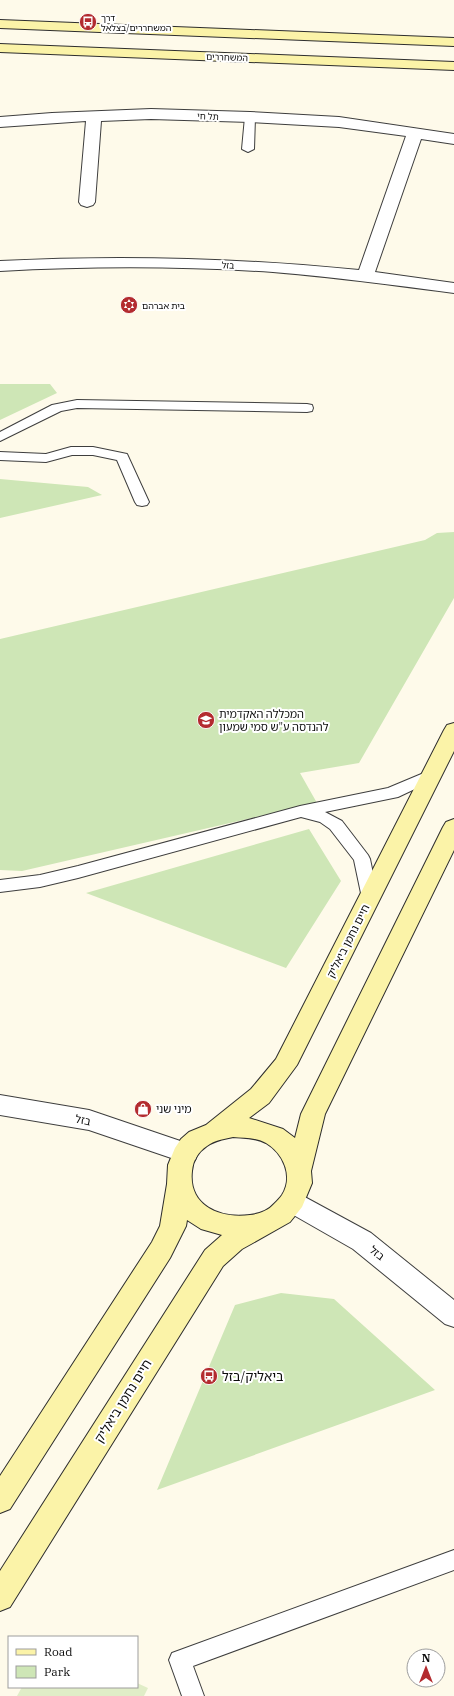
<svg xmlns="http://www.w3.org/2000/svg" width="454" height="1696" font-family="'IBM Plex Serif','Noto Sans Hebrew',serif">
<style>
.green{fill:#cee6b6}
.pitch{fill:#e0edc7}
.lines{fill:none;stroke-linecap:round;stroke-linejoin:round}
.lane-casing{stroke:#3e3e3e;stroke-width:2}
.street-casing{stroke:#3e3e3e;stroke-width:2}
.secondary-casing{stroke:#2d2d2d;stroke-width:2}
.lane{fill:#fff;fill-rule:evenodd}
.street{fill:#fff;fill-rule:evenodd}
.secondary{fill:#fbf3a8;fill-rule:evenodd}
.labels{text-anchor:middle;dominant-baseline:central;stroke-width:4;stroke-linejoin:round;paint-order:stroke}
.far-poi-label{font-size:9px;fill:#0b0b0b;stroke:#fff;text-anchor:start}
.far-street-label{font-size:9px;fill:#0b0b0b;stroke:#fff}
.poi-label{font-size:11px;fill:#0b0b0b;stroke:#fff;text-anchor:start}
.street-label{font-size:11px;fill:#0b0b0b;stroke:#fff}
.near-poi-label{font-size:13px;fill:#0b0b0b;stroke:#fff;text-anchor:start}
.near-street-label{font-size:13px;fill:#0b0b0b;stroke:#fff}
</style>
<rect width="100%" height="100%" fill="#fefaea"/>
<!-- green -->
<path class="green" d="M0,384h50l7,9 -57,27z
M0,479l88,8 14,8 -102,23z
M454,532v66l-95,165 -59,10 17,30 -295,68 -22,-1v-231l425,-99 12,-7z
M309,829l32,52 -55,87 -200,-75z
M281,1293l53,6 101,91 -278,100 78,-185z"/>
<!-- pitch -->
<path class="pitch" d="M137,1683l11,5 -4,8h-127l5,-9h115z"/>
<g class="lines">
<defs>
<path id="lane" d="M250,114l5,3 -1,32 -6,3 -6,-3 3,-32z
M77,400l230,4 5,1 1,3 -1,3 -5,1 -230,-4 -16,3 -61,30v-9l52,-27z
M71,447h22l34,7 22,48 -2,3 -5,1 -5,-1 -2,-3 -18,-42 -24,-5h-21l-26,7 -46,-2v-8l46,2z
M431,770l5,1 3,4 -3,4 -38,18 -73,15 17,9 26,34 2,4 8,39 -2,4 -6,2 -6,-2 -2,-4 -8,-38 -24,-31 -10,-7 -19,-5 -223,61 -38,9 -40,5v-12l40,-5 38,-9 222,-60 88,-18z
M454,1550v20l-261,96 11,30h-22l-13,-36 3,-7z"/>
<path id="street" d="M151,109l99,3 89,5 115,17v10l-33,-5 -46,133 79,11v10c-60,-8 -120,-16 -181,-21 -91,-6 -182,-6 -273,-1v-10c120,-6 239,-3 359,9l47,-134 -67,-9 -89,-5 -99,-3 -50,2 -6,81 -2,3 -6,2 -6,-2 -2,-3 7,-81 -86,6v-10l52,-4z
M0,1095l89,15 106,36 3,7 -3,7 -9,3 -97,-33 -89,-15z
M292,1191l9,4 70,38 83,67v27l-9,-3 -92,-75 -70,-40 -4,-7 4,-7z"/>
<path id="secondary" d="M0,20l454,18v8l-454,-18z
M0,44l454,18v8l-454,-18z
M454,723v28l-157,314 -28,38 -20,15 34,11 12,9 6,-24 142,-287 3,-5 8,-3v31l-129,264 -14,57 1,12 -10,24 -12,15 -48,27 -19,17 -213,341 -10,4v-40l205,-321 17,-15 -21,-6 -14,-9 -1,6 -16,32 -160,251 -10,4v-37l152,-234 8,-16 7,-42 1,-19 7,-17 6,-9 8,-7 17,-7 45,-36 25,-30 168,-329 3,-5zM233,1137c11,1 22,0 33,6 17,10 28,33 16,52 -2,3 -5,6 -8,9 -6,7 -16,10 -24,11 -30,4 -62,-9 -58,-44 1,-11 6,-19 15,-25 8,-6 17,-7 26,-9z"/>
</defs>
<!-- lane casing -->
<use href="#lane" class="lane-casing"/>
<!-- street casing -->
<use href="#street" class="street-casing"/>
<!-- secondary casing -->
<use href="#secondary" class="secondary-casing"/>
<!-- lane -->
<use href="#lane" class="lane"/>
<!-- street -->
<use href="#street" class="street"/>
<!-- secondary -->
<use href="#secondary" class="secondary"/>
</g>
<!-- icons -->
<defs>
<symbol id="bus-disc" viewBox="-11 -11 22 22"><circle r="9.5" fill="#b32b2f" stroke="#fff"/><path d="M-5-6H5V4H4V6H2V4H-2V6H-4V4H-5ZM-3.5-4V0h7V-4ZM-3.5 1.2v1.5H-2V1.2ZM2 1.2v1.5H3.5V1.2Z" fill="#fff"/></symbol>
<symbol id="synagogue-disc" viewBox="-11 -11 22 22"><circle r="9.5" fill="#b32b2f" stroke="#fff"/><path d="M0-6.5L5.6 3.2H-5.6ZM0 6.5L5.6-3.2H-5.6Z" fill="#fff"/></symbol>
<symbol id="university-disc" viewBox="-11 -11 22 22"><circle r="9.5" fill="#b32b2f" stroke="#fff"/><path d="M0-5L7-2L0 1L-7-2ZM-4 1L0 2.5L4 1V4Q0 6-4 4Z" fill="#fff"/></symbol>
<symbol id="shop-disc" viewBox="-11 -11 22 22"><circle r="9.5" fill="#b32b2f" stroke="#fff"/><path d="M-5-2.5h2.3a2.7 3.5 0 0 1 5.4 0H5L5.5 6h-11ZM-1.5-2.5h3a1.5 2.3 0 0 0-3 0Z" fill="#fff"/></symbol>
</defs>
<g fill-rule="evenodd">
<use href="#bus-disc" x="78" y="12" width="20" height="20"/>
<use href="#synagogue-disc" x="119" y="295" width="20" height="20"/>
<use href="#university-disc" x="196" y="710" width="20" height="20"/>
<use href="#shop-disc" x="133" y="1099" width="20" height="20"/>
<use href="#bus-disc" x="199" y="1366" width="20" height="20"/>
</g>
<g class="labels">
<!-- far-poi labels -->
<g class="far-poi-label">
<text x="101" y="17">דרך<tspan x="101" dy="10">המשחררים/בצלאל</tspan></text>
<text x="142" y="305">בית אברהם</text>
</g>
<!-- far-street labels -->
<g class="far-street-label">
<text transform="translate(227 57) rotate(2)">המשחררים</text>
<text transform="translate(208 116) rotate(2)">תל חי</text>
<text transform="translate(228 265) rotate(3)">בזל</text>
</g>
<!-- poi labels -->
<g class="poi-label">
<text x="219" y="714">המכללה האקדמית<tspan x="219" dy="13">להנדסה ע"ש סמי שמעון</tspan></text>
<text x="156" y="1109">מיני שני</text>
</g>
<!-- street labels -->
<g class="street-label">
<text transform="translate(348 941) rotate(-63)">חיים נחמן ביאליק</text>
<text transform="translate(83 1120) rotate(12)">בזל</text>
<text transform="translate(377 1253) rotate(39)">בזל</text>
</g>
<!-- near-poi labels -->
<g class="near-poi-label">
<text x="222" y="1376">ביאליק/בזל</text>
</g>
<!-- near-street labels -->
<g class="near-street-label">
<text transform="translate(123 1401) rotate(-58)">חיים נחמן ביאליק</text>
</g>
</g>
<!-- legend -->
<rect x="8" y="1636" width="130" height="52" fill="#ffffff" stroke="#9d9d9d"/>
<rect x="16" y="1649" width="20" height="6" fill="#fbf3a8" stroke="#9d9d9d"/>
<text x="44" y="1656" font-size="12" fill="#0b0b0b">Road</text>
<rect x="16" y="1666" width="20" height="12" fill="#cee6b6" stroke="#9d9d9d"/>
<text x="44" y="1676" font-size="12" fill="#0b0b0b">Park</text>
<!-- north arrow -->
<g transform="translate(426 1668)"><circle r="19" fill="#ffffff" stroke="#9d9d9d"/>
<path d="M0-3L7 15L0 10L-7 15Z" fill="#b32b2f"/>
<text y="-6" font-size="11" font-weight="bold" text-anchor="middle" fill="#0b0b0b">N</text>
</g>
</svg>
